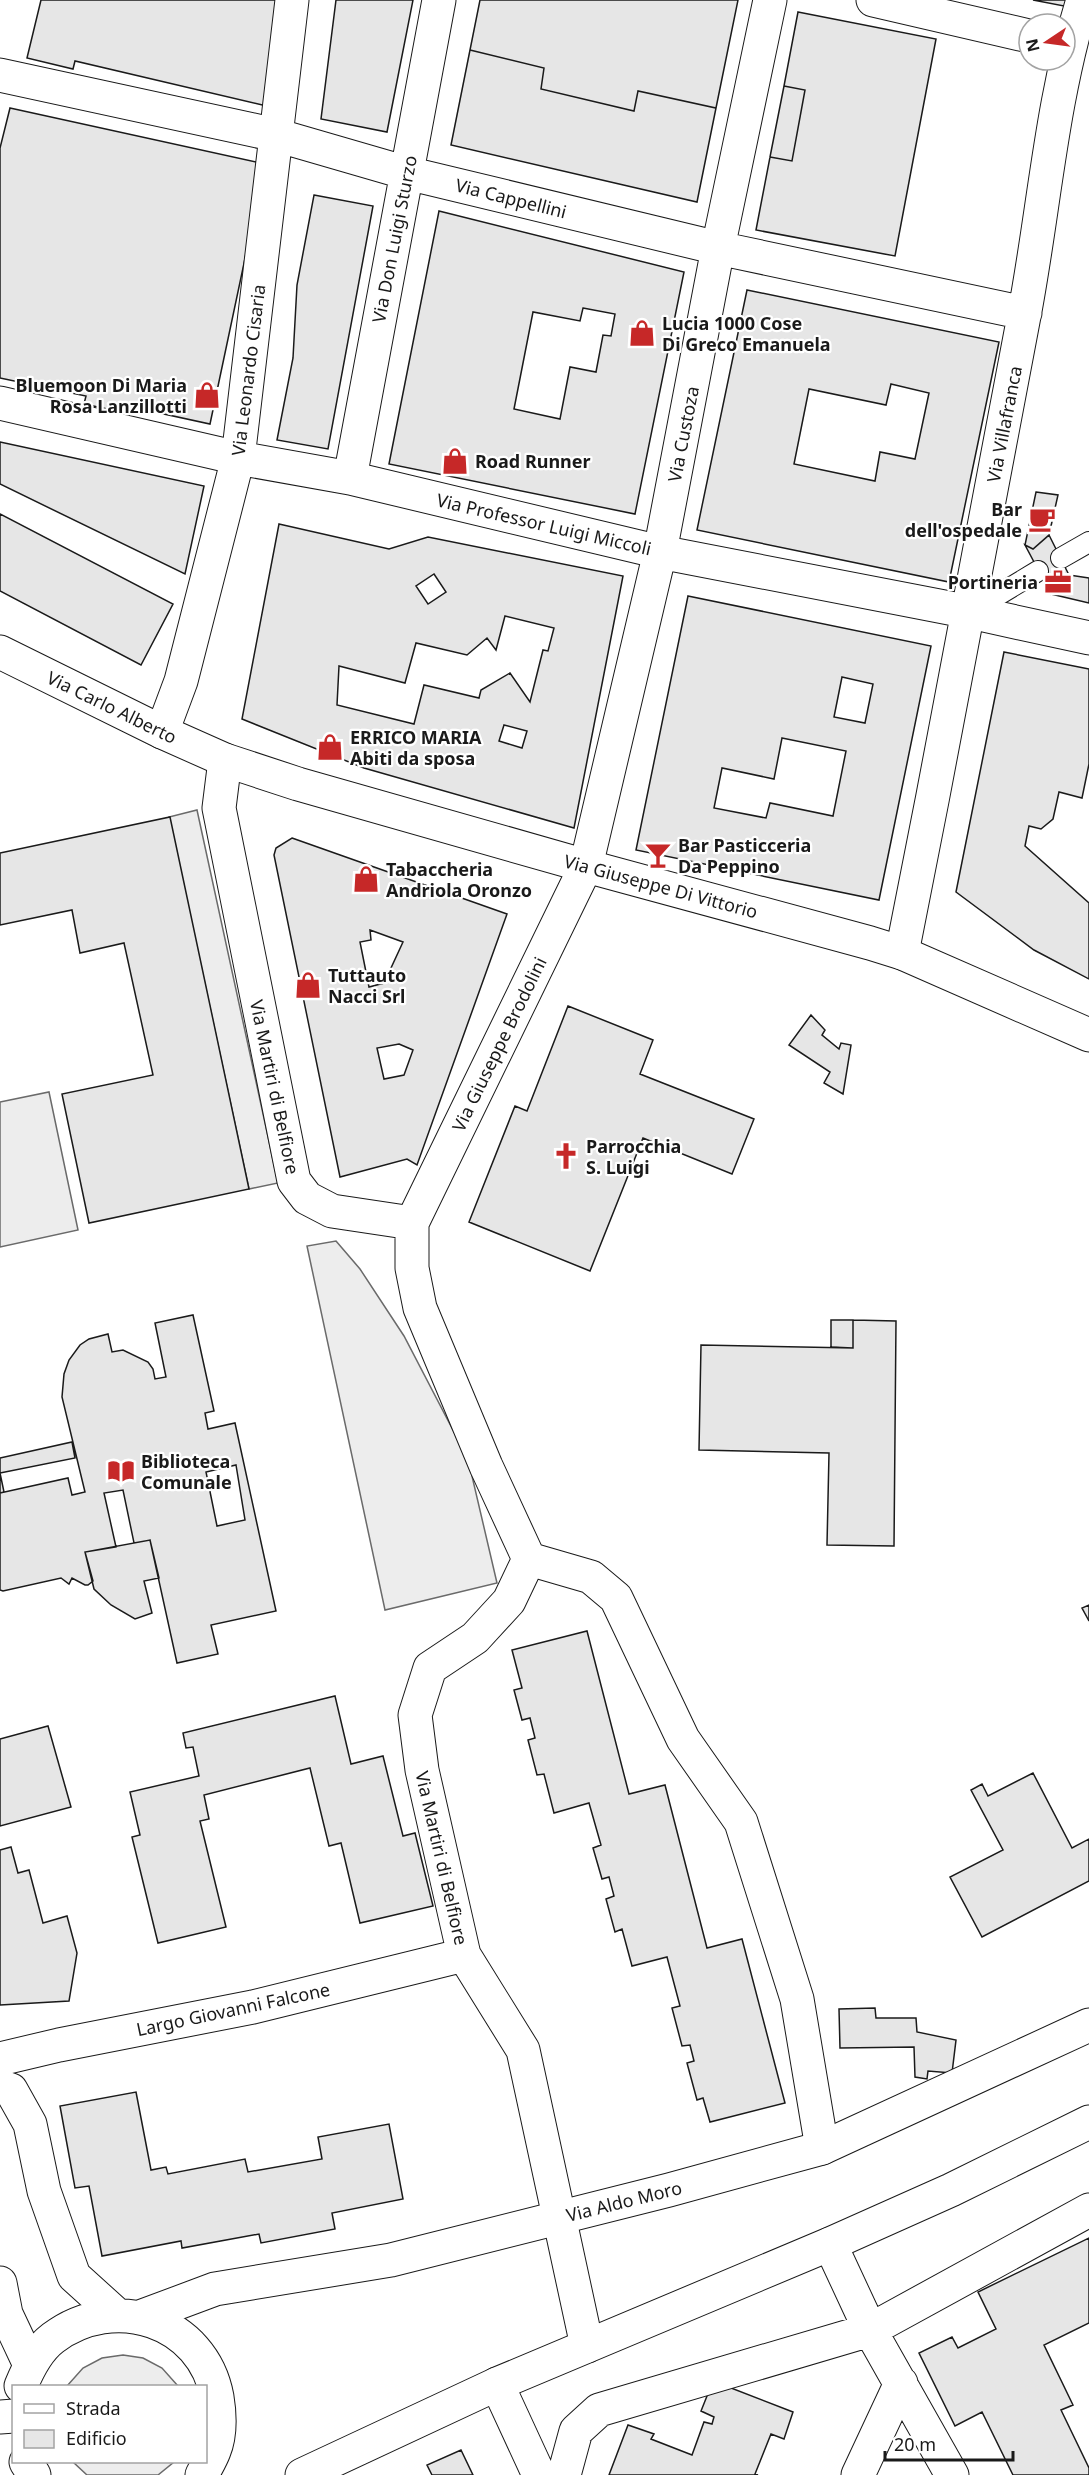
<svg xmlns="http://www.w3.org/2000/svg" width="1089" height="2475" font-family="'Noto Sans',sans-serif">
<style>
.built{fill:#ededed;stroke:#6a6a6a;stroke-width:1.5}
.building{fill:#e6e6e6;stroke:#1a1a1a;stroke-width:1.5;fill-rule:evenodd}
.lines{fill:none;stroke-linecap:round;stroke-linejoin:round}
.service-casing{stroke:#1a1a1a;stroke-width:22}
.minor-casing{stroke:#1a1a1a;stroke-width:35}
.tertiary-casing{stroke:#1a1a1a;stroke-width:35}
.secondary-casing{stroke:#1a1a1a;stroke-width:35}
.service{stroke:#fff;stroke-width:20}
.minor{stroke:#fff;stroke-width:33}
.tertiary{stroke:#fff;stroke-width:33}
.secondary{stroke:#fff;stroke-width:33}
.labels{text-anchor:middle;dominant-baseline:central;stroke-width:4.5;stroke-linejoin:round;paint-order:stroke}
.street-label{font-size:18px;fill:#1a1a1a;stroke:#fff}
.poi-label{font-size:18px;font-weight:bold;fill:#1a1a1a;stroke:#fff;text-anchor:start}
</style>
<rect width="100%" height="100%" fill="#fff"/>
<!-- built -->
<path class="built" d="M197,810l81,373 -29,6 -80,-372z
M49,1092l29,138 -78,17v-145z
M336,1241l24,28 44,67 64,123 29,124 -112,27 -78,-364z
M123,2355l20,3 19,10 16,18h-111l16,-18 19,-10z
M73,2462h101l-16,13h-71z"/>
<!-- building -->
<path class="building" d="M41,0h241l-11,107 -196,-46 -2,8 -46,-11z
M336,0h77l-26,132 -66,-13z
M480,0h258l-22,108 -78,-17 -4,20 -93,-22 3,-21 -74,-18z
M1033,0h38l-2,7z
M798,12l138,27 -41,217 -139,-26 14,-73 22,4 13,-71 -21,-4z
M470,50l74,18 -3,21 93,22 4,-20 78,17 -19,94 -246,-57z
M784,86l21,4 -13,71 -22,-4z
M10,108l255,56 -55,260 -83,-18 -1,7 -42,-9 2,-8 -86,-18v-230z
M314,195l59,11 -45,243 -51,-9 16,-82 4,-73z
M439,211l245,61 -49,242 -246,-50zM583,308l32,6 -4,22 -8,-1 -7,37 -26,-5 -10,52 -46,-10 19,-97 47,9z
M747,290l252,52 -50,240 -252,-52zM891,384l38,9 -14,66 -35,-7 -5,29 -81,-17 15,-75 77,16z
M0,442l204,44 -19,88 -185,-90z
M1036,492l22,3 -9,40 -16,14 -8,-4z
M0,514l173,90 -32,61 -141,-74z
M279,524l110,25 39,-12 195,39 -49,252 -210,-60 -122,-49zM434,574l12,18 -18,12 -12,-18zM505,616l49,12 -6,23 -5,-1 -13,52 -20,-29 -29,17 -2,8 -55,-13 -10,39 -77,-19 2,-39 66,17 11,-40 51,12 20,-17 9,12zM504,725l23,6 -5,17 -23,-7z
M1049,535l20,40 -18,19 -26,-49 8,4z
M1069,575l20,3v25l-38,-9z
M688,596l243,50 -52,254 -243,-50zM842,677l31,7 -8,39 -31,-6zM782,738l64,13 -13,65 -63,-13 -4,15 -52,-10 8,-40 52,11z
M1004,652l85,17v95l-7,34 -23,-6 -6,27 -12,10 -12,-3 -4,20 64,57v76l-55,-29 -78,-58z
M170,817l79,372 -160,34 -27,-129 91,-19 -29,-132 -44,10 -8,-43 -72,15v-72z
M292,838l215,76 -90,251 -10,-6 -67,18 -66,-322 2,-7zM370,930l33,12 -19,41 -15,4 -9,-45 11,-2zM399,1044l14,6 -9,25 -20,4 -7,-31z
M568,1006l85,34 -13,34 114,45 -22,55 -89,-36 -53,133 -121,-49 46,-116 12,5z
M811,1015l14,15 -3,5 17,14 2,-6 10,2 -8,49 -19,-11 6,-11 -41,-27z
M193,1315l21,96 -9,2 3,16 27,-6 41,188 -65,14 7,29 -41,9 -27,-123 -16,3 -11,-53 -19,3 12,54 -31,5 8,29 -5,4h-3l-13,-7 -3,6 -8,-6 -58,13 -3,-1v-97l68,-15 4,17 13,-3 -23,-95 2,-23 5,-14 11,-15 9,-6 19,-5 4,18 11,-2 25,12 5,7 2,10 11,-2 -11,-54zM236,1465l9,55 -28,6 -11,-54z
M831,1320h22v28l-22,-1z
M853,1320l43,1 -2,225 -67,-1 2,-92 -130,-3 2,-105 152,3z
M72,1442l3,16 -75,15 4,19 -4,1v-35z
M150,1540l9,38 -15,3 8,32 -17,6 -24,-14 -17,-16 -9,-37z
M1089,1605v16l-7,-13z
M587,1631l42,163 36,-9 42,163 35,-9 43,164 -75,19 -7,-24 -6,2 -10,-37 7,-2 -4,-16 -8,1 -10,-38 8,-2 -13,-49 -35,9 -10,-37 -7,3 -9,-33 8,-3 -5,-19 -7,2 -9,-31 8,-3 -12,-42 -35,10 -10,-39 -7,1 -9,-35 7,-2 -5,-20 -8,2 -8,-30 8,-2 -10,-38z
M335,1696l16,68 32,-8 20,80 12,-3 18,73 -73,17 -19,-80 -12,3 -19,-78 -106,27 5,24 -9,2 26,106 -68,16 -26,-106 8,-2 -10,-43 69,-16 -6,-29 -7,1 -3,-15z
M48,1726l23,81 -71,19v-87z
M1033,1773l39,75 17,-9v42l-107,56 -32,-60 53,-27 -32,-60 11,-6 6,12z
M11,1847l7,26 11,-3 14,53 24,-7 10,37 -8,48 -69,4v-155z
M875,2008l1,10h40l1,14 39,8 -4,33 -24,-2 -1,8 -12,-2 -1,-30 -74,1 -1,-39z
M136,2092l15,78 15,-3 2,7 77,-15 3,13 74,-13 -4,-22 71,-13 14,75 -71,14 3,16 -74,14 -2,-9 -77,14 -1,-7 -79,15 -13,-70 -14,2 -15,-82z
M1089,2238v85l-45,22 29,60 -12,5 28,58v7h-76l-31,-63 -27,14 -36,-73 33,-16 6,11 38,-19 -18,-37z
M713,2381l80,31 -9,27 -13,-5 -16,40 3,1h-149l19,-50 26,9 -3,5 41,16 12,-33 8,2 2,-7 -13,-6z
M461,2450l12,25h-41l-5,-10z"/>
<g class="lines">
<defs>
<path id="service" d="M1061,558l28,-16
M970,612l68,-41"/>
<path id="minor" d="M770,0l-52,248 -58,304 -74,314 -174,357v45l8,40 66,158 43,93 62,18 25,21 67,141 58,83 56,177 25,149
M873,0l156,36
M0,75l276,60 131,38 311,75 307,65
M0,403l238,55 112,20 310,74 310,60 119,26
M350,478l89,-478
M162,732l19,-51 57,-223 54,-458
M225,760l-6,48 75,373 13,17 25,13 80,12
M902,953c42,-212 83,-424 122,-637 20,-105 27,-214 59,-316
M529,1559l-20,42 -34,37 -45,30 -15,47 7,55 42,185 59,95 64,296
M0,2059l59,-14 194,-38 211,-52
M830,2244l40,86 82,145
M497,2384l42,91
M0,2417l14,-1
M564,2475l12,-44 23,-21 271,-80 219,-120
M858,2475l43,-92"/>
<path id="tertiary" d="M0,652l162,80 63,28 73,24 288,82 284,77 32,10 187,82"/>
<path id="secondary" d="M0,2086l11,4 19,34 14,67 30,85 42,38
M0,2283l6,31 24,51
M140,2317l75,-28 176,-29 278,-70 153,-42 267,-123
M21,2386c7,-17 16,-36 32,-48 61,-46 150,-18 164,59 3,18 4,37 -3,54 -3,8 -8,16 -12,24
M26,2462l8,13
M302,2475l195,-91 333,-140 121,-54 138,-68"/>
</defs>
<!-- service casing -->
<use href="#service" class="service-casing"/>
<!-- minor casing -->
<use href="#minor" class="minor-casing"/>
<!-- tertiary casing -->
<use href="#tertiary" class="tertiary-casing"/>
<!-- secondary casing -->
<use href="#secondary" class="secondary-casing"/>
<!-- service -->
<use href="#service" class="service"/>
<!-- minor -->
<use href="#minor" class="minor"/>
<!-- tertiary -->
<use href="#tertiary" class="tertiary"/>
<!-- secondary -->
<use href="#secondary" class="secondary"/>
</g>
<!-- icons -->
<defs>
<symbol id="shop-bare" viewBox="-9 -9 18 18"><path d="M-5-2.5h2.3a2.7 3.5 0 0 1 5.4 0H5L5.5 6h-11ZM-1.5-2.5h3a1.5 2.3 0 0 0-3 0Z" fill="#c62828" stroke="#fff" stroke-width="2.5" paint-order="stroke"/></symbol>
<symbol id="cafe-bare" viewBox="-9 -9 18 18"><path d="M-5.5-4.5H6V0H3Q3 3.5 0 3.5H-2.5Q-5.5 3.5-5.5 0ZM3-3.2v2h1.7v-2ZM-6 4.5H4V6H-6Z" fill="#c62828" stroke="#fff" stroke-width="2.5" paint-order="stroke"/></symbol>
<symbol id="office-bare" viewBox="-9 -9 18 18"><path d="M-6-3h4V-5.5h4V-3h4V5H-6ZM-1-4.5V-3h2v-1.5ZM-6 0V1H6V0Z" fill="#c62828" stroke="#fff" stroke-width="2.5" paint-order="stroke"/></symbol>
<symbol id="bar-bare" viewBox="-9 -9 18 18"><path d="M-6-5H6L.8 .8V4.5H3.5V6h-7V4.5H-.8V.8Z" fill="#c62828" stroke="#fff" stroke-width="2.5" paint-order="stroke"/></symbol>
<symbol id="church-bare" viewBox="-9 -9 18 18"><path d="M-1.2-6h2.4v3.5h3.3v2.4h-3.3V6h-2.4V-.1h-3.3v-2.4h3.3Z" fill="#c62828" stroke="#fff" stroke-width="2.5" paint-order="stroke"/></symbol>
<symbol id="library-bare" viewBox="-9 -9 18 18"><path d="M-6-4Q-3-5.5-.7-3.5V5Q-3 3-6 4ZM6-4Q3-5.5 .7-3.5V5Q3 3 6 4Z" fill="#c62828" stroke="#fff" stroke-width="2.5" paint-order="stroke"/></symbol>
</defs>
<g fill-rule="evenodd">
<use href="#shop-bare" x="623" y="314" width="38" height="38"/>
<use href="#shop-bare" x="188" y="376" width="38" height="38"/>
<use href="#shop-bare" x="436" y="442" width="38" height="38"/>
<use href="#cafe-bare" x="1023" y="500" width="38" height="38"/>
<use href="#office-bare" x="1039" y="563" width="38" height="38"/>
<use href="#shop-bare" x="311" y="728" width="38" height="38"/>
<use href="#bar-bare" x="639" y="836" width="38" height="38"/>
<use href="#shop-bare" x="347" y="860" width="38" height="38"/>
<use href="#shop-bare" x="289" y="966" width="38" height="38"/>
<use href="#church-bare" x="547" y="1137" width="38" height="38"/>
<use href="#library-bare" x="102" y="1452" width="38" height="38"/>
</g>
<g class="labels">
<!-- street labels -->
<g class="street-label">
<text transform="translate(511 198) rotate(14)">Via Cappellini</text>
<text transform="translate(394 239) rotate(-79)">Via Don Luigi Sturzo</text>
<text transform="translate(248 370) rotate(-83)">Via Leonardo Cisaria</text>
<text transform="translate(1004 424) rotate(-79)">Via Villafranca</text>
<text transform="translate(683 434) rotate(-79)">Via Custoza</text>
<text transform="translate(544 524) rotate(13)">Via Professor Luigi Miccoli</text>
<text transform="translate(112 707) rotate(26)">Via Carlo Alberto</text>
<text transform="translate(661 886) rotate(15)">Via Giuseppe Di Vittorio</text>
<text transform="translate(499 1044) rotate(-64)">Via Giuseppe Brodolini</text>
<text transform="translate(275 1087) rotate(78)">Via Martiri di Belfiore</text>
<text transform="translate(442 1858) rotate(77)">Via Martiri di Belfiore</text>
<text transform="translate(233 2009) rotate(-12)">Largo Giovanni Falcone</text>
<text transform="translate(624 2201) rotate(-14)">Via Aldo Moro</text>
</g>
<!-- poi labels -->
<g class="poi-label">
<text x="662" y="323">Lucia 1000 Cose<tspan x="662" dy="21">Di Greco Emanuela</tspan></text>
<text x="187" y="385" text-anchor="end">Bluemoon Di Maria<tspan x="187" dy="21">Rosa Lanzillotti</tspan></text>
<text x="475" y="461">Road Runner</text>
<text x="1022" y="509" text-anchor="end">Bar<tspan x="1022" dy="21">dell'ospedale</tspan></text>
<text x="1038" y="582" text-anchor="end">Portineria</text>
<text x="350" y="737">ERRICO MARIA<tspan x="350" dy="21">Abiti da sposa</tspan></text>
<text x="678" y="845">Bar Pasticceria<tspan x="678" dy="21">Da Peppino</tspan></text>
<text x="386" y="869">Tabaccheria<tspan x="386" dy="21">Andriola Oronzo</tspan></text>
<text x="328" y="975">Tuttauto<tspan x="328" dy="21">Nacci Srl</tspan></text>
<text x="586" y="1146">Parrocchia<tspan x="586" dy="21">S. Luigi</tspan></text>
<text x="141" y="1461">Biblioteca<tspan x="141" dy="21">Comunale</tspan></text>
</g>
</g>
<!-- legend -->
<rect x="12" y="2385" width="195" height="78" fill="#ffffff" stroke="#a3a3a3" stroke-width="1.5"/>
<rect x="24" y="2404" width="30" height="9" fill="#ffffff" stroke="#a3a3a3" stroke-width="1.5"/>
<text x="66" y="2415" font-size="18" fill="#1a1a1a">Strada</text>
<rect x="24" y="2430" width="30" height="18" fill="#e6e6e6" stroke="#a3a3a3" stroke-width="1.5"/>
<text x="66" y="2445" font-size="18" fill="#1a1a1a">Edificio</text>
<!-- north arrow -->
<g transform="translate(1047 42) rotate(257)"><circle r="28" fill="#ffffff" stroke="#a3a3a3" stroke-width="1.5"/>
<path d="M0-4.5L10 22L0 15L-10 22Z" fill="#c62828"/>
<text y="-9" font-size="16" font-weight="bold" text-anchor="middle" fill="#1a1a1a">N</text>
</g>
<!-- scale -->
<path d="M885 2451v9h128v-9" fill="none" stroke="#1a1a1a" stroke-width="3"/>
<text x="894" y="2451" font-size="18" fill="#1a1a1a" stroke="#ffffff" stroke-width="4.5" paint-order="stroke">20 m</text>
</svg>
